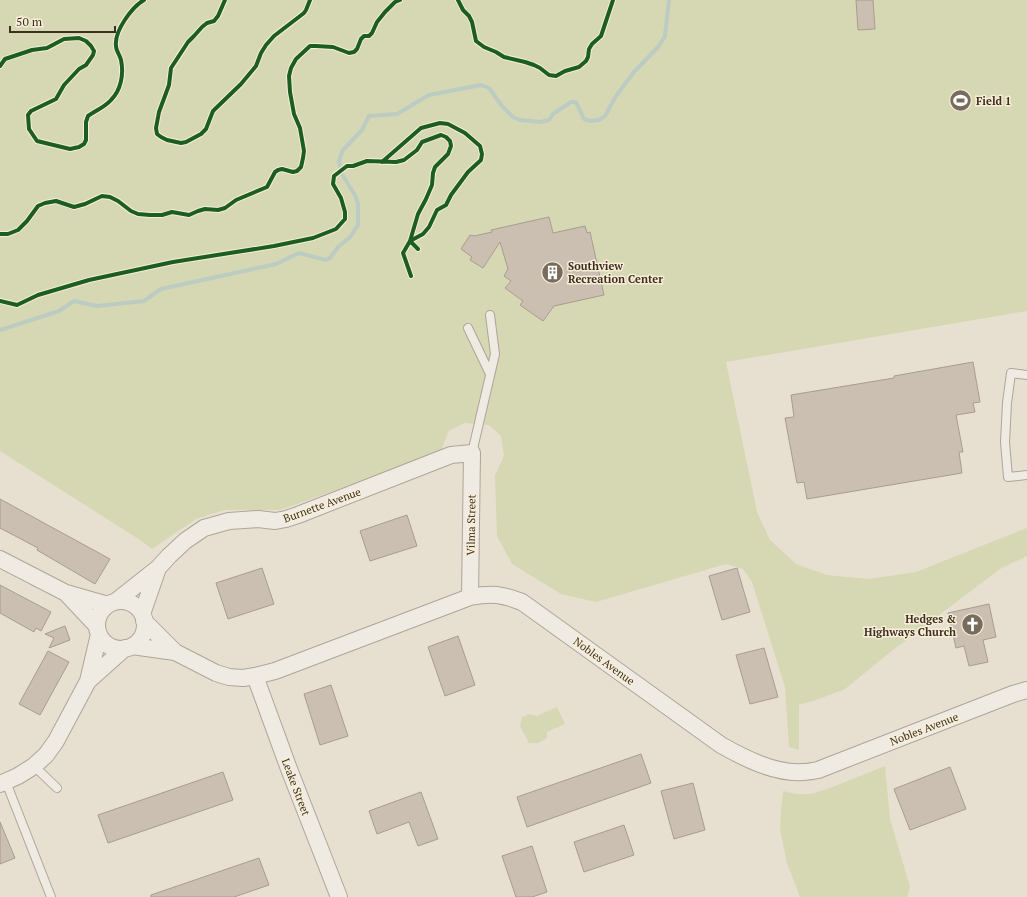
<svg xmlns="http://www.w3.org/2000/svg" width="1027" height="897" font-family="'PT Serif',serif">
<style>
.green{fill:#d6d7b3}
.lines{fill:none;stroke-linecap:round;stroke-linejoin:round}
.stream{stroke:#bcccc2;stroke-width:4}
.building{fill:#cbbfb2;stroke:#a89c90}
.service-casing{stroke:#ada599;stroke-width:10}
.minor-casing{stroke:#ada599;stroke-width:18}
.service{stroke:#efebe3;stroke-width:8}
.minor{stroke:#efebe3;stroke-width:16}
.cycleway-casing{stroke:#f7eed8;stroke-width:6}
.cycleway{stroke:#1b5e20;stroke-width:4}
.labels{text-anchor:middle;dominant-baseline:central;stroke-width:3;stroke-linejoin:round;paint-order:stroke}
.poi-label{font-size:11px;font-weight:bold;fill:#3d2e20;stroke:#f7eed8;text-anchor:start}
.street-label{font-size:11px;fill:#3d2e20;stroke:#f7eed8}
</style>
<rect width="100%" height="100%" fill="#e7e0d1"/>
<!-- green -->
<path class="green" d="M0,0h1027v311l-301,51 31,150 13,28 26,24 31,11 42,4 47,-7 111,-44v28l-27,13 -107,81 -48,39 -26,10 -20,6v45l-10,-3 -4,-60 -33,-105 -9,-13 -17,-5 -130,38 -35,-8 -49,-30 -15,-28 -2,-61 9,-19 -3,-20 -12,-11 -25,-2 -15,8 -9,22 -160,57h-56l-28,9 -44,30 -12,-9 -140,-89z
M557,707l8,17 -18,8v6l-9,5h-9l-9,-17 2,-9 8,-3 7,2z
M885,766l5,53 20,68 -3,10h-107l-13,-34 -7,-34 1,-19 2,-19 13,3h15l19,-6z"/>
<g class="lines">
<!-- stream -->
<path class="stream" d="M0,330l59,-19 15,-10 23,5 47,-5 17,-12 115,-25 23,-11 27,7 4,-2 8,-11 12,-10 8,-12v-21l-3,-9 -14,-22 -2,-12 4,-11 19,-20 7,-14 28,-2 32,-19 52,-10 8,3 13,18 11,11 7,3 20,2 9,-2 4,-6 18,-12h5l8,17 6,2 9,-1 6,-4 11,-20 18,-24 25,-26 6,-10 4,-36"/>
</g>
<!-- building -->
<path class="building" d="M856,0h17l2,29 -17,1z
M549,217l4,16 32,-7 2,7 3,-1 14,63 -50,11 -11,15 -23,-16 3,-4 -18,-13 6,-7 -7,-5 4,-7 -8,-27 -17,26 -13,-8 2,-3 -11,-8 9,-14 4,1 18,-4 -1,-2z
M973,362l7,40 -7,1 2,9 -19,3 7,37h-4l3,21 -155,26 -3,-17 -7,1 -12,-65 9,-1 -3,-22 103,-17v-2z
M0,499l110,60 -15,25 -58,-34 1,-2 -38,-20z
M407,515l10,31 -47,15 -10,-30z
M262,568l12,36 -46,15 -12,-36z
M737,568l13,44 -28,8 -13,-44z
M0,585l51,27 -10,19 -5,-3 -2,4 -34,-19z
M989,604l7,33 -13,3 5,22 -19,4 -5,-20 -8,2 -8,-35z
M65,626l5,14 -21,8 5,-10 -9,-4z
M458,636l17,49 -30,11 -17,-49z
M764,648l14,49 -28,7 -14,-49z
M48,651l21,11 -29,53 -21,-11z
M331,685l17,51 -28,9 -16,-51z
M641,754l10,29 -124,44 -10,-30z
M950,767l16,42 -56,21 -16,-41z
M223,772l10,28 -125,43 -10,-28z
M693,783l12,47 -31,9 -13,-48z
M421,792l17,47 -20,7 -9,-24 -32,12 -8,-23z
M0,822l15,36 -15,6z
M624,825l10,30 -50,17 -10,-30z
M532,846l15,46 -15,5h-16l-14,-41z
M259,858l10,27 -35,12h-83v-2z"/>
<g class="lines">
<defs>
<path id="service" d="M468,328l22,46
M1027,375l-16,-2 -4,30 -2,39 3,35 19,-2
M472,453l23,-99 -5,-39
M34,766l23,22
M6,782l45,115"/>
<path id="minor" d="M0,559l66,34 42,12
M66,593l31,33
M97 625a24 24 0 1 1 48 0a24 24 0 1 1-48 0Z
M115,602l43,-34 11,-12 16,-15 19,-13 25,-7 29,-2 17,2 11,-2 12,-4 153,-60 21,-2 -2,144
M142,614l16,-46
M144,621l31,31 41,21 13,4 14,1 12,-2 20,-5 195,-74c22,-4 31,-3 52,5l199,143c23,13 54,29 82,27 5,0 10,-1 15,-2l195,-76 14,-4
M132,646l43,6
M255,676l34,93 50,128
M88,681l37,-33
M0,784l18,-8 16,-10 12,-11 10,-14 32,-60 11,-47"/>
</defs>
<!-- service casing -->
<use href="#service" class="service-casing"/>
<!-- minor casing -->
<use href="#minor" class="minor-casing"/>
<!-- service -->
<use href="#service" class="service"/>
<!-- minor -->
<use href="#minor" class="minor"/>
<defs>
<path id="cycleway" d="M225,0l-7,16 -4,5 -7,2 -5,4 -8,9 -6,6 -17,26 -2,17 -10,27 -3,16 1,6 4,3 6,3 14,3 5,-1 15,-8 5,-5 7,-18 28,-27 15,-18 5,-13 5,-8 8,-9 30,-23 2,-3 4,-10
M458,0l5,10 6,6 3,6 4,19 8,6 12,5 8,5 21,5 9,3 6,3 9,7 7,1 9,-5 14,-4 7,-6 2,-4 1,-8 3,-5 9,-8 12,-36
M0,66l5,-7 27,-9 15,-2 17,-9 15,-1 7,3 5,5 3,5 -1,4 -7,10 -7,4 -15,16 -8,14 -25,12 -3,4 1,14 8,12 33,8 9,-2 5,-3 2,-4v-18l2,-6c7,-5 17,-9 23,-16 10,-10 13,-26 10,-40 -1,-5 -5,-9 -5,-14 -2,-15 16,-39 28,-46
M382,162l39,-34 19,-5 8,1 17,9 15,13 2,8 -1,6 -13,12 -17,23 -5,10 -9,5 -8,17 -6,7 -13,7 -7,12 8,23
M0,234h8l10,-4 9,-9 11,-15 7,-3 11,-2 18,6 11,-3 17,-8 8,1 8,4 13,10 7,3 12,1h12l10,-3 17,3 9,-4 7,-2 13,1 7,-2 11,-8 31,-13 8,-15 3,-2 4,-1 11,3 4,-1 4,-4 2,-9 1,-7 -4,-23 -6,-14 -4,-22 -1,-16 2,-8 5,-9 14,-13h6l17,1 16,6 5,-1 3,-3 4,-10 3,-3h5l3,-3 5,-11 8,-10 10,-10 5,-2
M0,301l17,4 21,-10 51,-15 84,-18 101,-16 39,-8 23,-9 9,-10v-7l-4,-14 -8,-14 1,-8 13,-10h6l14,-5 29,1 8,-2 13,-10 5,-8 19,-7 5,2 4,4 1,5 -3,8 -13,13 -2,6 -1,12 -6,14 -8,15 -8,27 8,8"/>
</defs>
<!-- cycleway casing -->
<use href="#cycleway" class="cycleway-casing"/>
<!-- cycleway -->
<use href="#cycleway" class="cycleway"/>
</g>
<!-- icons -->
<defs>
<symbol id="stadium-disc" viewBox="-11 -11 22 22"><circle r="9.5" fill="#786c5e" stroke="#f7eed8"/><path d="M0-5a6.5 5 0 1 0 0 10a6.5 5 0 1 0 0-10ZM-3.5-1.8h7v3.6h-7Z" fill="#fff"/></symbol>
<symbol id="building-disc" viewBox="-11 -11 22 22"><circle r="9.5" fill="#786c5e" stroke="#f7eed8"/><path d="M-4-6H4V6H1V3H-1V6H-4ZM-2.5-4.3h1.7v1.8h-1.7ZM.8-4.3h1.7v1.8H.8ZM-2.5-1h1.7V.8h-1.7ZM.8-1h1.7V.8H.8Z" fill="#fff"/></symbol>
<symbol id="church-disc" viewBox="-11 -11 22 22"><circle r="9.5" fill="#786c5e" stroke="#f7eed8"/><path d="M-1.2-6h2.4v3.5h3.3v2.4h-3.3V6h-2.4V-.1h-3.3v-2.4h3.3Z" fill="#fff"/></symbol>
</defs>
<g fill-rule="evenodd">
<use href="#stadium-disc" x="948" y="88" width="25" height="25"/>
<use href="#building-disc" x="540" y="260" width="25" height="25"/>
<use href="#church-disc" x="960" y="612" width="25" height="25"/>
</g>
<g class="labels">
<!-- poi labels -->
<g class="poi-label">
<text x="976" y="101">Field 1</text>
<text x="568" y="266">Southview<tspan x="568" dy="13">Recreation Center</tspan></text>
<text x="956" y="619" text-anchor="end">Hedges &amp;<tspan x="956" dy="13">Highways Church</tspan></text>
</g>
<!-- street labels -->
<g class="street-label">
<text transform="translate(322 505) rotate(-20)">Burnette Avenue</text>
<text transform="translate(471 525) rotate(-89)">Vilma Street</text>
<text transform="translate(604 661) rotate(36)">Nobles Avenue</text>
<text transform="translate(924 729) rotate(-21)">Nobles Avenue</text>
<text transform="translate(296 787) rotate(69)">Leake Street</text>
</g>
</g>
<!-- scale -->
<path d="M10 26v6h105v-6" fill="none" stroke="#3d2e20" stroke-width="2"/>
<text x="16" y="26" font-size="12" fill="#3d2e20" stroke="#f7eed8" stroke-width="3" paint-order="stroke">50 m</text>
</svg>
